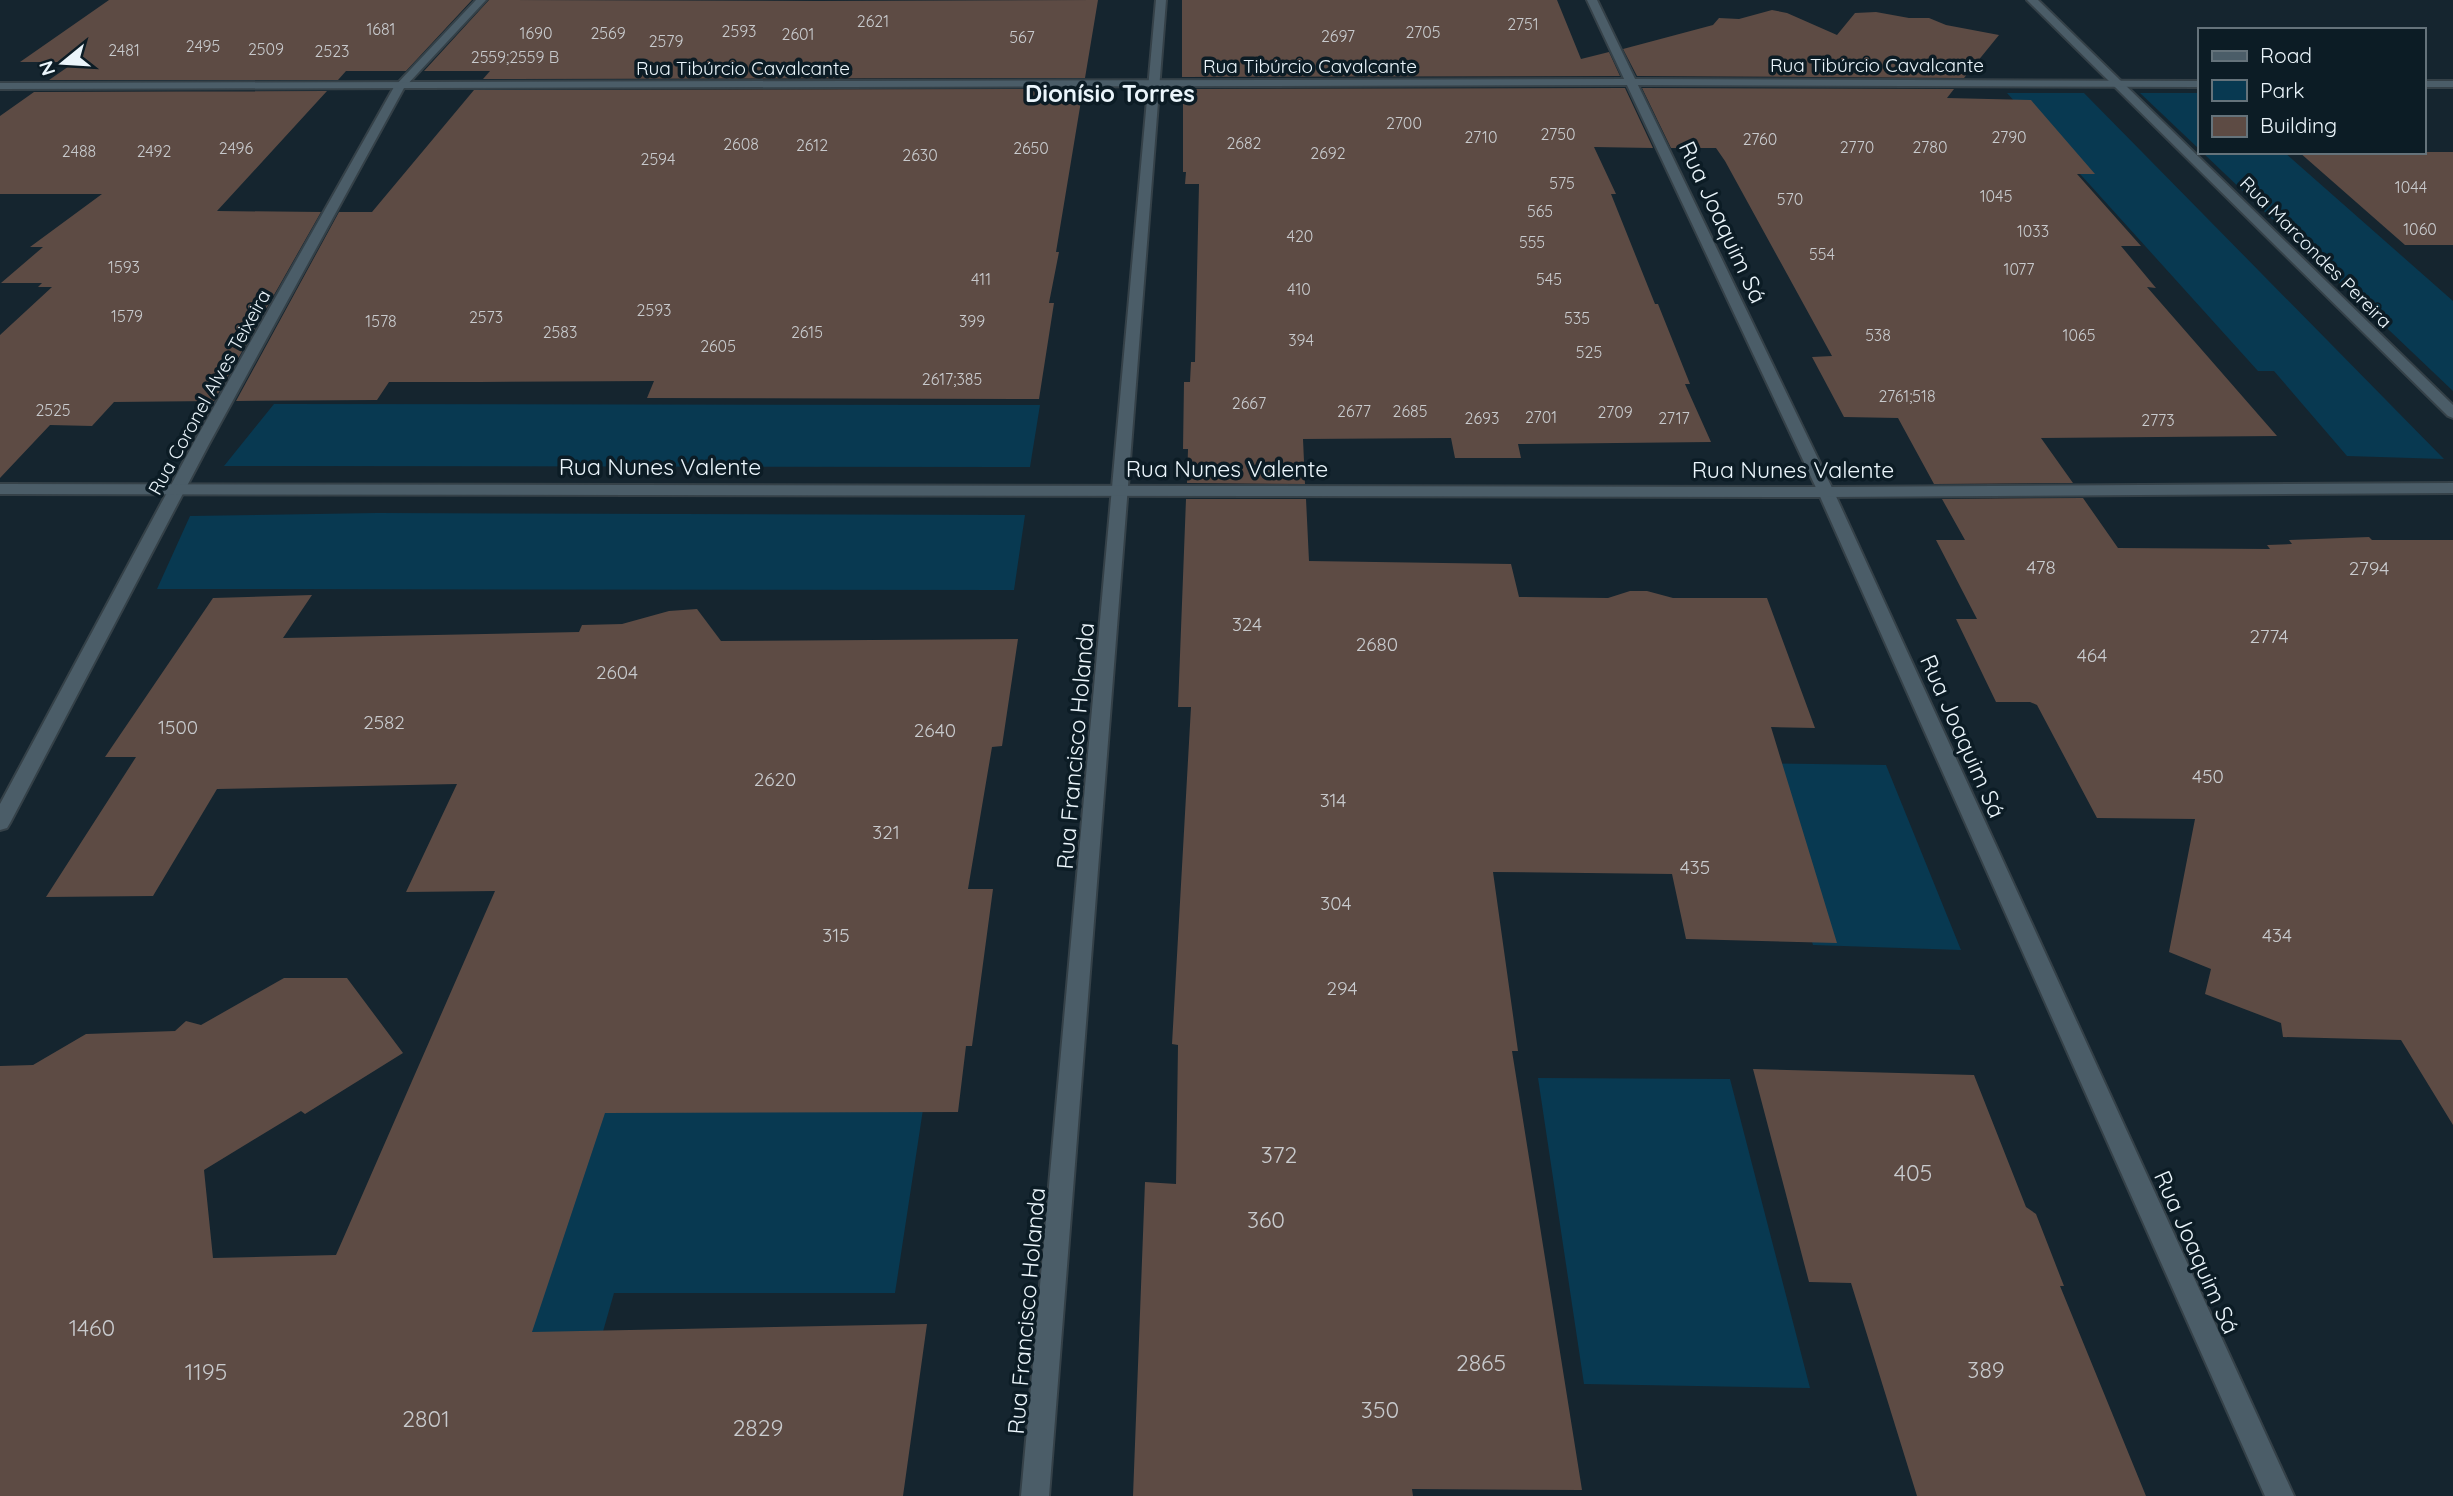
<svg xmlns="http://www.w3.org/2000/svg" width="2453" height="1496" font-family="Quicksand,sans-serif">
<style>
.green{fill:#083951}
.building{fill:#5d4b44}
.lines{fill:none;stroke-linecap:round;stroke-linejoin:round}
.minor-casing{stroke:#354148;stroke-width:4}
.tertiary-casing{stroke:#354148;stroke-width:4}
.minor{fill:#4b5d68;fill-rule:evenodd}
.tertiary{fill:#4b5d68;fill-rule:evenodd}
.labels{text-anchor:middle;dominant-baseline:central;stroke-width:7;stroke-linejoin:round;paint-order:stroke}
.far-number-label{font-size:16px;fill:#c8cacd}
.far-street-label{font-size:19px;fill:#ebf5fb;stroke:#0c1c25}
.number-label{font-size:19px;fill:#c8cacd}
.street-label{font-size:23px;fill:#ebf5fb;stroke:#0c1c25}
.near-number-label{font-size:23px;fill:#c8cacd}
.far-district-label{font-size:24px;font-weight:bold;fill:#ebf5fb;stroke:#0c1c25}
</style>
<rect width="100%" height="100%" fill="#15252f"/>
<!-- green -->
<path class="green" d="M2007,93h77l360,366 -97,-3 -73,-85h-16z
M2140,93h59v56z
M2202,152h82l169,149v90z
M274,404l766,1 -10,62 -806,-1z
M377,513l648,2 -11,75 -857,-1 33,-73z
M1523,760l363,5 75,185 -148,-5 -51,-156z
M1538,1078l192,1 80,309 -226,-4z
M510,1103h414l-29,190h-281l-58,203h-262z"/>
<!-- building -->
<path class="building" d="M109,0h363l-66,71h-60l-8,9h-289l26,-18h-55z
M489,0l329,1 280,-1 -13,78 -602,1 7,-8h-66z
M1182,0h375l24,59 28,-7 11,24 -438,1z
M1772,10l15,3 50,22 18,-22 21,-1 33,6h20l17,7 53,10 -35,43 -327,-2 -14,-27 90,-24 6,-7 20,1z
M1625,88l28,60 -59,-1 22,47h-5l44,110h3l32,80h-5l26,58 -193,2 3,14h-66l-4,-20 -148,1 2,45 -118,-1 1,-34h-5l1,-67h6l1,-20h4l4,-178h-14l1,-12h-3v-83z
M1642,88l312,1 -7,9 84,2 64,74h-18l64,72h-20l35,42 -9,-1 130,149 -236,2 32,45 -139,1 -36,-66 -54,-1 -32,-60 20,-1 -107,-195 -9,-13h-45z
M1083,89l-27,163h3l-10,51h5l-15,96 -392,-1 7,-17 -175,1h-90l-12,18 -141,1 103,-189h33l102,-122z
M327,91l-110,120 104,1 -107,189 -100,1 -22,24 -42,-1 -50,53v-143l52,-48h-14l4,-4h-41l42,-36h-13l72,-53h-102v-78l34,-24z
M2299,152h154v93h-48z
M2083,498l35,50 152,1 -3,-4 25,-1 -3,-4 80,-3 3,3h81v585l-52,-85 -118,-3 -2,-14 -76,-29 6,-25 -42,-17 26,-133 -98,-1 -60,-113 -7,-3h-34l-40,-83h21l-41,-79h29l-23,-41z
M1186,499h120l3,62 202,3 8,33 89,1 22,-7h17l26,7h94l48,130 -44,-1 66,216 -151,-4 -14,-65 -179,-2 25,179h-6l70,439 -170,-1 1,7h-280l12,-314 31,2 2,-139 -6,-1 19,-337h-13z
M312,595l-29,43 296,-6 3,-7 40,-1 47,-13 28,-2 24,32 297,-2 -16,107 -10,1 -24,142h25l-21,157h-6l-8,66 -353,1 -73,219 395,-8 -24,172h-903v-430l33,-1 53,-31 89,-3 11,-10 15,4 83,-47h63l56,75 -98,61 -4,-3 -97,59 9,88 123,-3 159,-364 -89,1 51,-108 -240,5 -64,107 -107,1 90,-140h-31l108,-159z
M1753,1069l221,6 52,132 10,7 28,72h-4l86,210h-229l-66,-213 -42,-1z"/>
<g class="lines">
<defs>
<path id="minor" d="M476,0h10l-82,88 -195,356 -199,379 -3,5 -7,2v-26l193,-360 201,-357z
M1156,0h10l-117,1496h-28z
M1587,0h10l237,492 460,1004h-29l-447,-1004z
M2027,0h11l415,405v13l-5,-2z"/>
<path id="tertiary" d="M1629,79l570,2v6l-570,-2 -1629,4v-6z
M2423,81h30v6h-30z
M2453,483v10l-627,4 -1826,-3v-10l1826,3z"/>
</defs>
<!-- minor casing -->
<use href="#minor" class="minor-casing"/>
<!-- tertiary casing -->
<use href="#tertiary" class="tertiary-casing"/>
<!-- minor -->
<use href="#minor" class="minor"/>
<!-- tertiary -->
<use href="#tertiary" class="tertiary"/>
</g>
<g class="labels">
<!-- far-number labels -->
<g class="far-number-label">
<text x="873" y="21">2621</text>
<text x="1523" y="24">2751</text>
<text x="381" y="29">1681</text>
<text x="739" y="31">2593</text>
<text x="1423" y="32">2705</text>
<text x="536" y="33">1690</text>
<text x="608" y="33">2569</text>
<text x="798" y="34">2601</text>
<text x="1338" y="36">2697</text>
<text x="1022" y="37">567</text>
<text x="666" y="41">2579</text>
<text x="203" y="46">2495</text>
<text x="266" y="49">2509</text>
<text x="124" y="50">2481</text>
<text x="332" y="51">2523</text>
<text x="515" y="57">2559;2559 B</text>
<text x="1404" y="123">2700</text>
<text x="1558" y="134">2750</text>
<text x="1481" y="137">2710</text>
<text x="2009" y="137">2790</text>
<text x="1760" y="139">2760</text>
<text x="1244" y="143">2682</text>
<text x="741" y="144">2608</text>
<text x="812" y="145">2612</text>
<text x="1857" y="147">2770</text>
<text x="1930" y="147">2780</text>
<text x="236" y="148">2496</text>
<text x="1031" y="148">2650</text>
<text x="79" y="151">2488</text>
<text x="154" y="151">2492</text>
<text x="1328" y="153">2692</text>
<text x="920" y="155">2630</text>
<text x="658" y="159">2594</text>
<text x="1562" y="183">575</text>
<text x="2411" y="187">1044</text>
<text x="1996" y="196">1045</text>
<text x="1790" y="199">570</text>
<text x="1540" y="211">565</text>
<text x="2420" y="229">1060</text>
<text x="2033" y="231">1033</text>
<text x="1300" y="236">420</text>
<text x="1532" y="242">555</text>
<text x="1822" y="254">554</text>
<text x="124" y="267">1593</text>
<text x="2019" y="269">1077</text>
<text x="981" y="279">411</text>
<text x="1549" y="279">545</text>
<text x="1299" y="289">410</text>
<text x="654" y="310">2593</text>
<text x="127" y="316">1579</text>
<text x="486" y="317">2573</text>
<text x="1577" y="318">535</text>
<text x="381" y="321">1578</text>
<text x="972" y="321">399</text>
<text x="560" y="332">2583</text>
<text x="807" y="332">2615</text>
<text x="1878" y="335">538</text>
<text x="2079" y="335">1065</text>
<text x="1301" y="340">394</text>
<text x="718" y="346">2605</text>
<text x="1589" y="352">525</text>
<text x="952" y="379">2617;385</text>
<text x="1907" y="396">2761;518</text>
<text x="1249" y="403">2667</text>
<text x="53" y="410">2525</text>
<text x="1354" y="411">2677</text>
<text x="1410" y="411">2685</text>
<text x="1615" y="412">2709</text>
<text x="1541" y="417">2701</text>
<text x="1482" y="418">2693</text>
<text x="1674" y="418">2717</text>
<text x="2158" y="420">2773</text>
</g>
<!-- far-street labels -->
<g class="far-street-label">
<text x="1877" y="65">Rua Tibúrcio Cavalcante</text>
<text x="1310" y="66">Rua Tibúrcio Cavalcante</text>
<text x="743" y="68">Rua Tibúrcio Cavalcante</text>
<text transform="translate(2316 252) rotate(45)">Rua Marcondes Pereira</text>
<text transform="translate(209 392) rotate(-61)">Rua Coronel Alves Teixeira</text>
</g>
<!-- number labels -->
<g class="number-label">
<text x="2041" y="567">478</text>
<text x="2369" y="568">2794</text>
<text x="1247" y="624">324</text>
<text x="2269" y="636">2774</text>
<text x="1377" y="644">2680</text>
<text x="2092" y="655">464</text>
<text x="617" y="672">2604</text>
<text x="384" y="722">2582</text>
<text x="178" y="727">1500</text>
<text x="935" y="730">2640</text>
<text x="2208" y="776">450</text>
<text x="775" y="779">2620</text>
<text x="1333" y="800">314</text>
<text x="886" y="832">321</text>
<text x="1695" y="867">435</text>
<text x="1336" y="903">304</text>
<text x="836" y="935">315</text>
<text x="2277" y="935">434</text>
<text x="1342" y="988">294</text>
</g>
<!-- street labels -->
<g class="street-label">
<text transform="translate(1723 222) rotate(65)">Rua Joaquim Sá</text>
<text x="660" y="466">Rua Nunes Valente</text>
<text x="1227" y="468">Rua Nunes Valente</text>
<text x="1793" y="469">Rua Nunes Valente</text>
<text transform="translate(1963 736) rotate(66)">Rua Joaquim Sá</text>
<text transform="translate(1075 746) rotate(-85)">Rua Francisco Holanda</text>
<text transform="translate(2197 1252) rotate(66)">Rua Joaquim Sá</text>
<text transform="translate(1026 1311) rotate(-85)">Rua Francisco Holanda</text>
</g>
<!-- near-number labels -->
<g class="near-number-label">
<text x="1279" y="1154">372</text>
<text x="1913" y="1172">405</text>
<text x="1266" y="1219">360</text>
<text x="92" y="1327">1460</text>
<text x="1481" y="1362">2865</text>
<text x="1986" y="1369">389</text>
<text x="206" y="1371">1195</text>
<text x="1380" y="1409">350</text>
<text x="426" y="1418">2801</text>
<text x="758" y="1427">2829</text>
</g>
<!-- far-district labels -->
<g class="far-district-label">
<text x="1110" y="93">Dionísio Torres</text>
</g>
</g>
<!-- legend -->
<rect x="2198" y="28" width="228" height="126" fill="#0c1c25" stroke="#65737b" stroke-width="2"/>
<rect x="2212" y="51" width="35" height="10" fill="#4b5d68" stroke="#65737b" stroke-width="2"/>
<text x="2260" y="63" font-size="21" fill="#ebf5fb">Road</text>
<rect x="2212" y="80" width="35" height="21" fill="#083951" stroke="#65737b" stroke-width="2"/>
<text x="2260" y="98" font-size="21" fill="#ebf5fb">Park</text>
<rect x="2212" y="116" width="35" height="21" fill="#5d4b44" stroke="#65737b" stroke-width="2"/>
<text x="2260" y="133" font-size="21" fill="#ebf5fb">Building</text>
<!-- north arrow -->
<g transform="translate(63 63) rotate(252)" stroke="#0c1c25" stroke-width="5" paint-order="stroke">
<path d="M0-5L12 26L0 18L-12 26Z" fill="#ebf5fb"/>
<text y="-10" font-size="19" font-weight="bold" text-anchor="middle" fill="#ebf5fb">N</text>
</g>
</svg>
